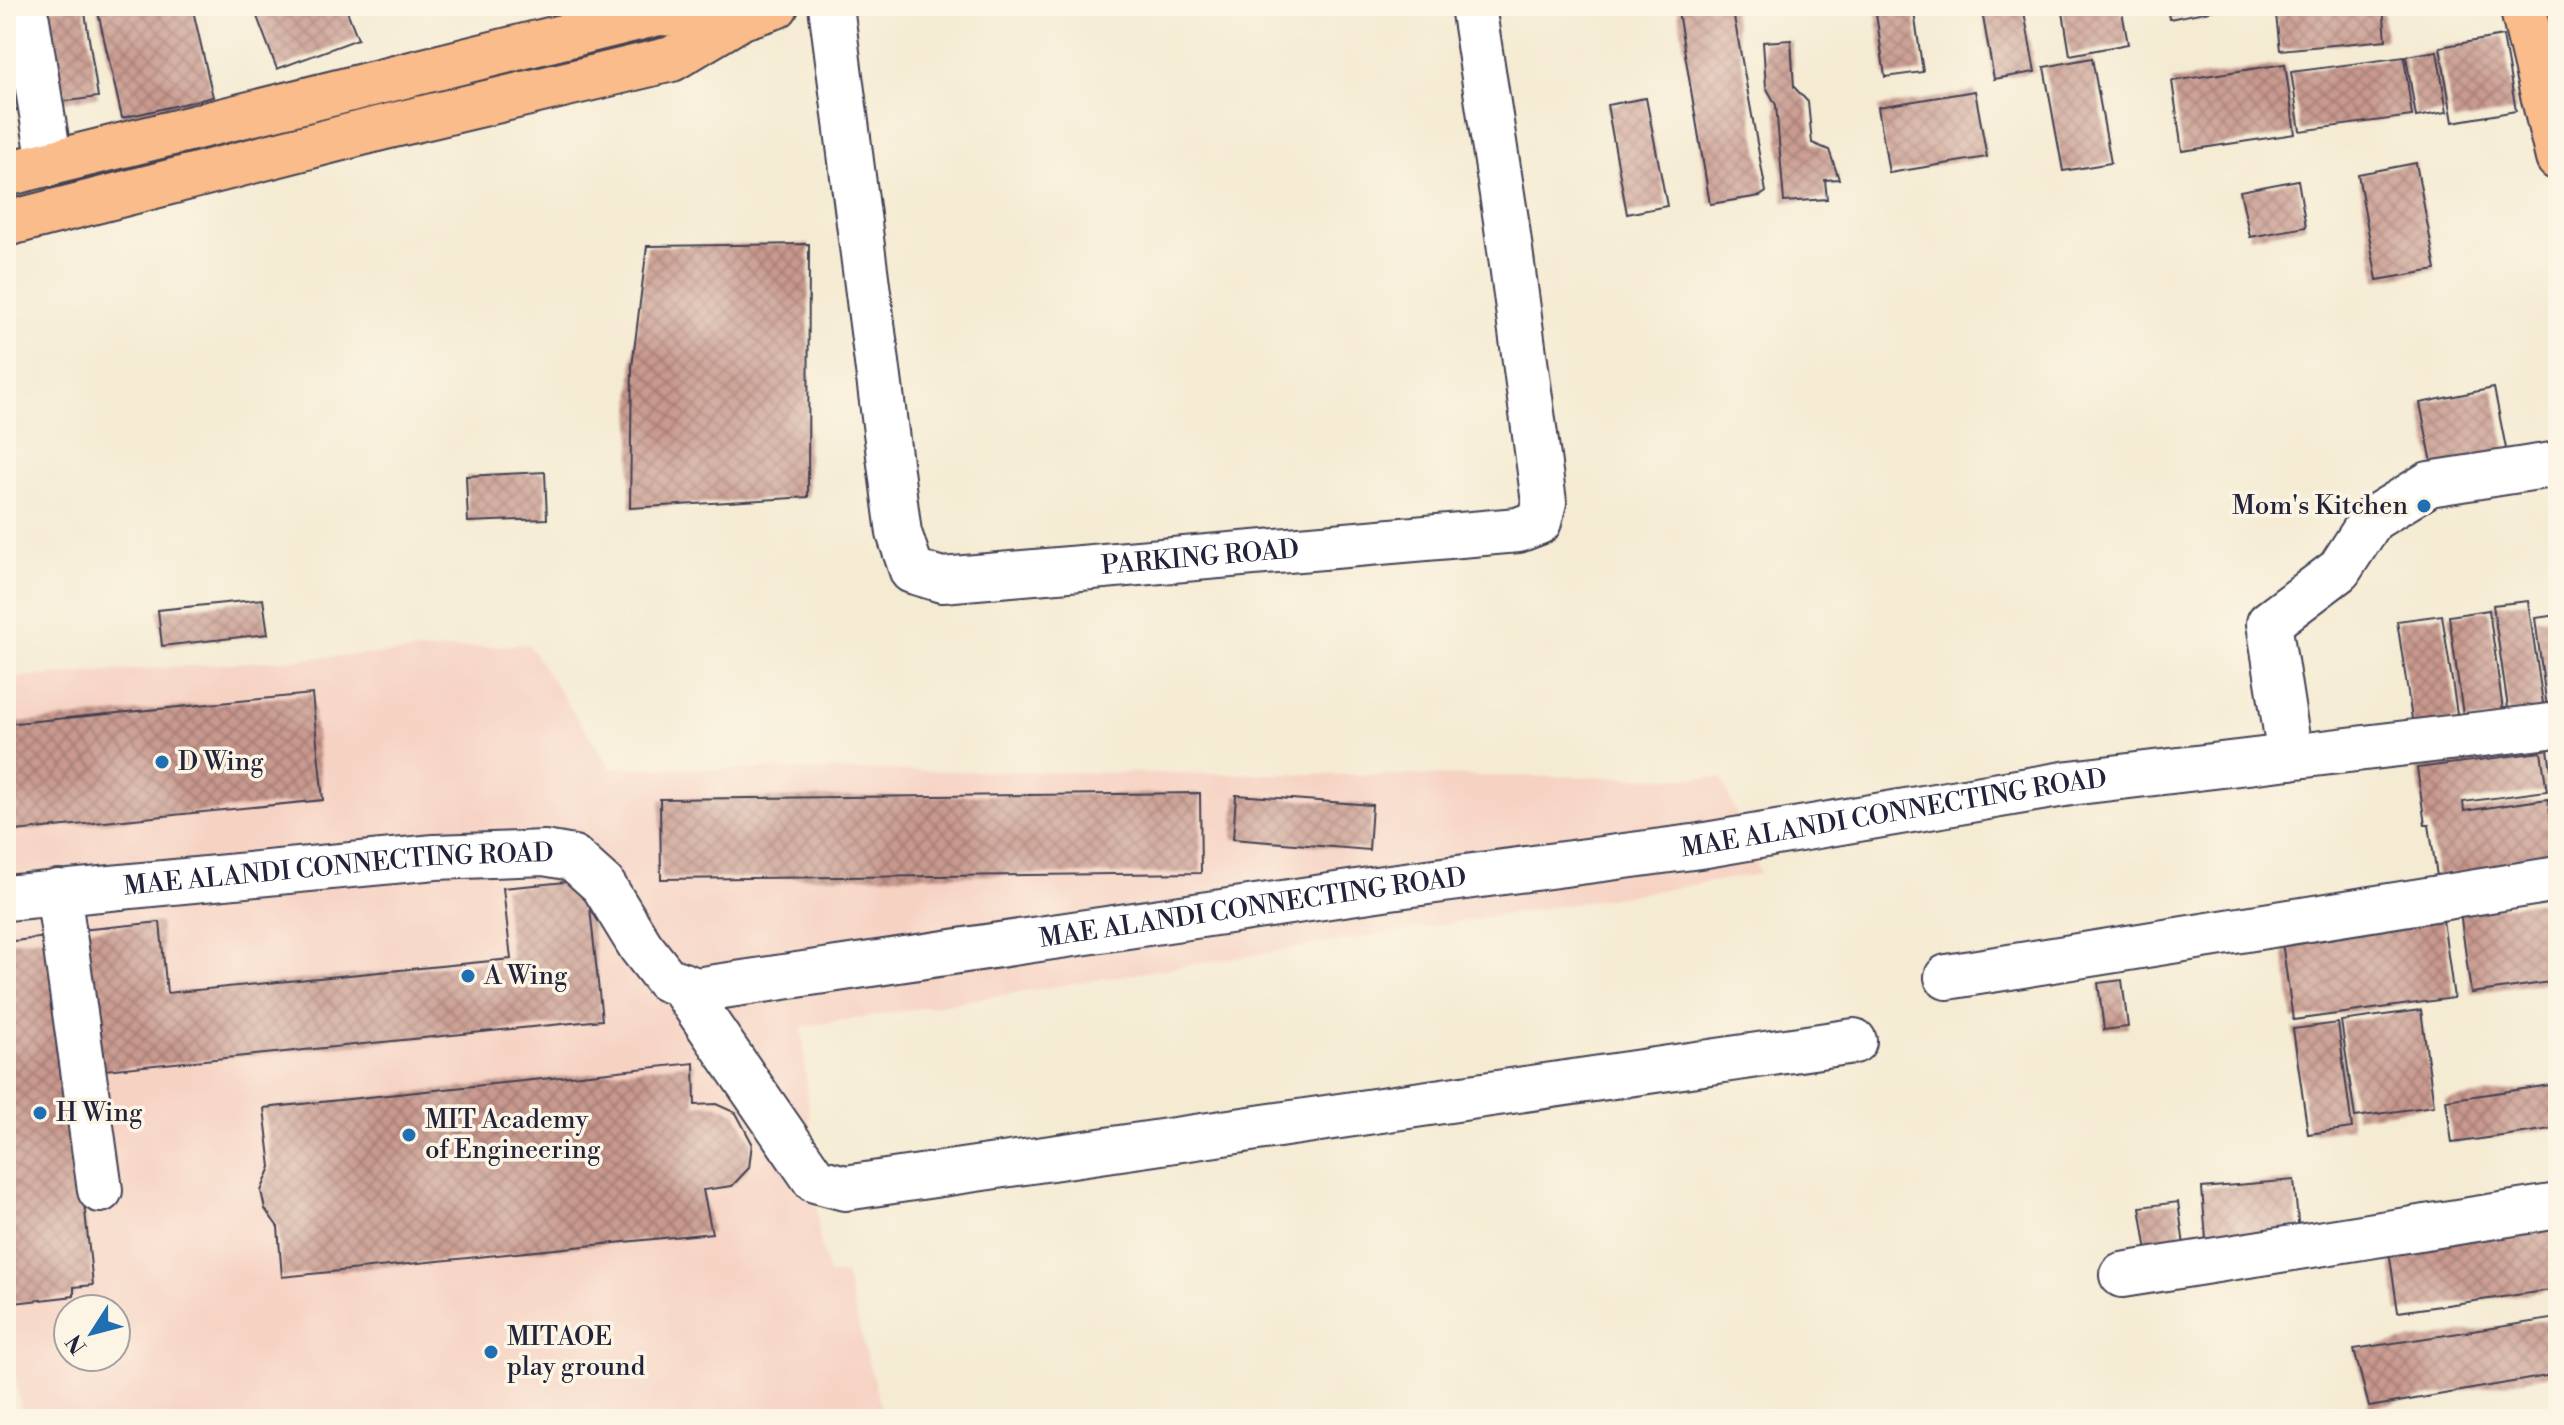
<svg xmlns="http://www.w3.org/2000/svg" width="2564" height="1425" font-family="'Libre Bodoni',serif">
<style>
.built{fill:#f6d2c3;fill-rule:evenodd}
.building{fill:url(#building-cross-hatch)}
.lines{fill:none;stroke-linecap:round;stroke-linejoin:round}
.minor-casing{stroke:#424052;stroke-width:48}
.major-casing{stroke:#424052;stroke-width:48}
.minor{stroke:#fff;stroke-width:44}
.major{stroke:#f9bc8a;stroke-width:44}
.poi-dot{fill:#1f6fb2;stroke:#fcf5e5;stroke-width:3}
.labels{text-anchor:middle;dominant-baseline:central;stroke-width:7;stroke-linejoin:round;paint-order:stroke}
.poi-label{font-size:26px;fill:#22223b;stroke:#fcf5e5;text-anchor:start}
.street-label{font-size:26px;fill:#22223b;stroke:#fcf5e5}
</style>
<defs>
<pattern id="building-cross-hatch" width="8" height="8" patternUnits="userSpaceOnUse" patternTransform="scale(2)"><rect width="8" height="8" fill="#c9998e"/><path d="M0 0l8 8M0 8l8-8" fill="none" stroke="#a37c75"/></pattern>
</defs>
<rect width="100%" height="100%" fill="#fcf5e5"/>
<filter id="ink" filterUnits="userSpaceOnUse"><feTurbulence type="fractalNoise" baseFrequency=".0125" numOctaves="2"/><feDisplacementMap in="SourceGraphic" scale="16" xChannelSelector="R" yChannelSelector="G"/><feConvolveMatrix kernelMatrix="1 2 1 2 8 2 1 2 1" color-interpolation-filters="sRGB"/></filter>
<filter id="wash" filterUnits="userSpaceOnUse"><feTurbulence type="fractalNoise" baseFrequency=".006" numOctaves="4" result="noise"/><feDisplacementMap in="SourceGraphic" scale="32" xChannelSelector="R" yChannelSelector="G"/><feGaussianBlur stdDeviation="1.8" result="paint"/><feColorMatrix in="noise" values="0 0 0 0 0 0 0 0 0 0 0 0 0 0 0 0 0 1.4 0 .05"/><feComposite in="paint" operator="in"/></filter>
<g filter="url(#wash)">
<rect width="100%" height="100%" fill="#f5ebd3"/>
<!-- built -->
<path class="built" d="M528,644l83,124 1111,10 38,96 -958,153 18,217 10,31 15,-1 39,145h-862l-12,-72h-4v-669zM68,1309h48v48h-48z"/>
<g id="blocks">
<!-- building -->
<path class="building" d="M72,6h12l14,91 -51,7 -14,-92z
M108,6h84l21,91 -91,21 -25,-110z
M253,6h92l13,33 -81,30z
M1677,6h55l34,186 -6,4 -50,8z
M1875,6h38l10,66 -38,5z
M1981,6h42l12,66 -41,7z
M2062,6h59l7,38 -58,11z
M2167,6h53v3l-51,10z
M2275,6h108l3,34 -106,10z
M6,26l18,82 -18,4z
M2503,36l13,75 -63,11 -13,-75z
M1791,40l3,47 14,15 4,41 17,7 10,29 -14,1 2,19 -43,3 -8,-97 -10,-18 -3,-45z
M2437,51l10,61 -31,5 -10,-61z
M2404,57l8,59 -112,15 -9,-59z
M2092,58l19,105 -48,8 -19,-104z
M2285,64l10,70 -113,17 -10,-70z
M1975,91l12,66 -98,16 -11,-66z
M1646,98l21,108 -40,8 -20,-109z
M2416,163l20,107 -59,10 -19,-106z
M2298,180l8,47 -56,10 -10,-46z
M809,244l-1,253 -178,11 2,-141 15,-121z
M2494,388l20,101 -74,14 -20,-100z
M545,472l2,47 -79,3 -2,-46z
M263,599l5,35 -106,12 -4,-36z
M2528,601l16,109 -35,5 -16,-110z
M2489,610l15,107 -40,5 -15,-106z
M2442,615l16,105 -45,6 -16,-105z
M2558,615v99l-10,1 -13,-97z
M312,694l11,106 -317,32v-108z
M2558,740v66h-2l-9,-64z
M2541,752l6,39 -84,11 1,9 84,-12 8,60 -119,17 -8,-51h-4l-8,-57z
M1200,793l1,80 -540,6 -1,-80z
M1236,795l136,10 -3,45 -136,-11z
M587,880l15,140 -507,51 -14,-141 79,-8 7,71 344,-34 -8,-71z
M2558,899v82l-87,12 -11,-81z
M2443,920l11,78 -161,22 -11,-78z
M55,936l38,349 -19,2v9l-68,8v-362z
M2122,980l6,47 -24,3 -6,-47z
M2421,1010l13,96 -79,11 -14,-96z
M2338,1023l14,105 -44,6 -15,-105z
M694,1063l1,42 21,-1 20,9 16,30 -3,25 -17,18 -29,4 9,43 -430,44 -4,-50 -13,-18 -4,-18 10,-24 -7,-59z
M2558,1084v44l-106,15 -6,-43z
M2294,1180l6,63 -93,9 -5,-64z
M2178,1202l8,58 -37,5 -9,-58z
M2558,1212v77l-160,23 -11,-75z
M2558,1318v56l-189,33 -15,-58z"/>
</g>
</g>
<g filter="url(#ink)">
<use href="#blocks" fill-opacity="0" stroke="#424052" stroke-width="2"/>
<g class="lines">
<defs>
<g id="minor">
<path id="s1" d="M831,6l68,527 13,38 30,9 576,-50 21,-8 5,-20 -38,-282 -33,-214"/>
<path d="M27,20l23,144"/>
<path d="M2290,757l-21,-134 70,-53 33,-51 57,-35 129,-20"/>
<path d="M58,892l42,298"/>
<path id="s2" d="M6,898l429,-41 109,-4 29,5 30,27 38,62 25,32 30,11 694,-103 310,-41 370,-63 488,-58"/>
<path d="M1947,977l611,-98"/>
<path d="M681,985l134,195 30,8 1009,-147"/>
<path d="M2122,1275l436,-69"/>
</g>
<path id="major" d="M2522,6l36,152
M6,174l653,-161 83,4
M6,224l375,-96 291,-69 70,-42 34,-11"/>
</defs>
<!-- minor casing -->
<use href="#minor" class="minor-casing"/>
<!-- major casing -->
<use href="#major" class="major-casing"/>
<!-- minor -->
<use href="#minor" class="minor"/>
<!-- major -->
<use href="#major" class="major"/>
</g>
</g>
<!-- markers -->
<g class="poi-dot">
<circle cx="2424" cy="506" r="8"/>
<circle cx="162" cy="762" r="8"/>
<circle cx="468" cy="976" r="8"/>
<circle cx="40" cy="1113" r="8"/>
<circle cx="409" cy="1135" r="8"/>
<circle cx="491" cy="1352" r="8"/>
</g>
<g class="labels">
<!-- poi labels -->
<g class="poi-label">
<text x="2408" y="506" text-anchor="end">Mom's Kitchen</text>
<text x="178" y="762">D Wing</text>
<text x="484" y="976">A Wing</text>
<text x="56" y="1113">H Wing</text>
<text x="425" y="1120">MIT Academy<tspan x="425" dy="30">of Engineering</tspan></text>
<text x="507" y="1337">MITAOE<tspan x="507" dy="30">play ground</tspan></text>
</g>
<!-- street labels -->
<g class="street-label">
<text stroke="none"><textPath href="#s1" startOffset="862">PARKING ROAD</textPath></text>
<text stroke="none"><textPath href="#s2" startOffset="1966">MAE ALANDI CONNECTING ROAD</textPath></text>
<text stroke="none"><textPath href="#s2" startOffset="334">MAE ALANDI CONNECTING ROAD</textPath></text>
<text stroke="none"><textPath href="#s2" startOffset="1318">MAE ALANDI CONNECTING ROAD</textPath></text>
</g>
</g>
<!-- margin -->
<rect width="2564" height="1425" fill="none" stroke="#fcf5e5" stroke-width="32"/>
<!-- north arrow -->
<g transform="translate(92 1333) rotate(234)"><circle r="38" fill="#fcf5e5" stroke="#a5a1a1" stroke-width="2"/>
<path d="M0-6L14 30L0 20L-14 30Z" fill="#1f6fb2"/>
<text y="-12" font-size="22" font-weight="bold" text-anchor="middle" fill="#22223b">N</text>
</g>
</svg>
